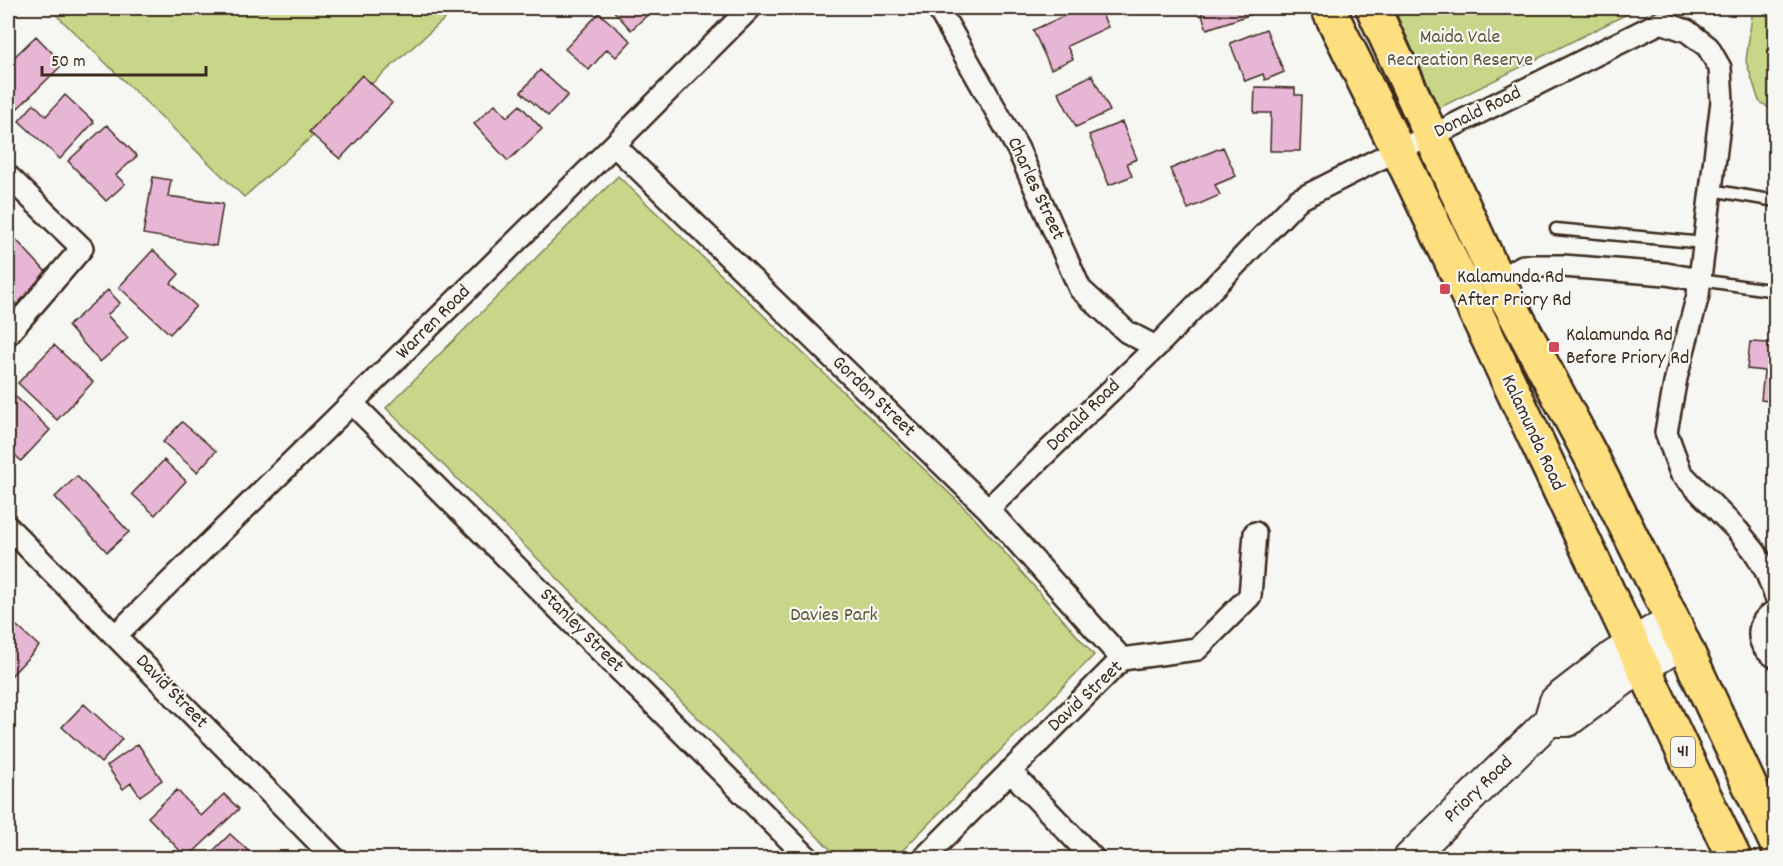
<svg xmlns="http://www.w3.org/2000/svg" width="1783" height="866" font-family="Dekko,sans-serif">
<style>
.green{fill:#c8d689;stroke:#828054;stroke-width:1.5}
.building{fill:#e8b6d5;stroke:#3b2a1e;stroke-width:1.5}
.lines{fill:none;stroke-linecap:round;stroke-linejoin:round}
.lane-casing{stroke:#3b2a1e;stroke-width:15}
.street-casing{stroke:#3b2a1e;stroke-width:26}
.secondary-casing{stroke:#3b2a1e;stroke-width:34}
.primary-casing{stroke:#3b2a1e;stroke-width:38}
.lane{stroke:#f6f6f2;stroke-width:10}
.street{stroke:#f6f6f2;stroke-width:21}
.secondary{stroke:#f6f6f2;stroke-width:30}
.primary{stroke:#fedf80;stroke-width:33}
.poi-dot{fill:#d1495b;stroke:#f6f6f2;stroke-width:2}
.labels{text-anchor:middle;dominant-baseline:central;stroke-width:4.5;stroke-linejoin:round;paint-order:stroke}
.shield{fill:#f6f6f2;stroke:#73675e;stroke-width:1.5}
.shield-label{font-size:18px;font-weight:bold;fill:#3b2a1e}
.park-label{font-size:20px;fill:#5e5539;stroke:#f6f6f2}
.street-label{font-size:20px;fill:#3b2a1e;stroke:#f6f6f2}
.poi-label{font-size:20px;fill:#3b2a1e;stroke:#f6f6f2;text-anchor:start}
</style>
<rect width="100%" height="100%" fill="#f6f6f2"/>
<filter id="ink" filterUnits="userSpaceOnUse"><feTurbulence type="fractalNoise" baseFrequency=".0167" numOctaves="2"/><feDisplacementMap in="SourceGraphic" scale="12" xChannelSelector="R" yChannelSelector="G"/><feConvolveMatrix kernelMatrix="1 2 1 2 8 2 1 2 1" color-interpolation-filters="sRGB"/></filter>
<g filter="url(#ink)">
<!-- green -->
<path class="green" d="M49,8h408l-213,189z
M1394,8h245l-200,100z
M1753,8h22v104l-16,-11 -13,-40z
M618,176l353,338 123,141 -199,203h-56l-453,-450z"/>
<!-- building -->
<path class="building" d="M611,8h44l-24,22z
M1018,8h15l-12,5z
M1081,8h18l9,19 -41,19 6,13 -22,10 -18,-39z
M1213,8h40l2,5 -48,16 -6,-16z
M599,13l32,28 -15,16 -9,-8 -18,21 -24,-21z
M1266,29l18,43 -19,8 -2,-6 -18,7 -15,-38z
M36,36l27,28 -45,44 -10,-11v-34z
M540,70l28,25 -20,21 -27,-24z
M362,75l30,28 -52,56 -31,-27z
M1092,75l18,36 -34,16 -18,-35z
M1255,87l40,1v7h7l-2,56h-30l1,-38h-17z
M65,95l29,27 -34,37 -41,-38 15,-17 12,12z
M495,104l12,13 13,-12 22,24 -34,32 -34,-37z
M1122,122l15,37 -10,4 5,13 -23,9 -20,-50z
M107,125l30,31 -21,19 9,9 -19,17 -38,-40z
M1223,147l13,29 -21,9 5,10 -32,14 -18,-40z
M153,177l18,3 -3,16 55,8 -7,42 -73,-12z
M8,231l40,43 -40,39z
M153,250l26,24 -8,9 25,23 -26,28 -51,-47z
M108,290l12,13 -13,12 21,23 -28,24 -32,-36z
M1772,314h4v88l-15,-2 3,-29 -17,-2 3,-27 20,1z
M54,345l39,37 -36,38 -39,-37z
M9,390l41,40 -29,31 -13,-13z
M182,422l34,29 -19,21 -34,-30z
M164,460l22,21 -31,34 -23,-21z
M77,476l52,56 -22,20 -52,-55z
M8,618l31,28 -29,31 -2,-3z
M84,704l38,35 -21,24 -39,-36z
M138,744l24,36 -22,16 -9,-13 -8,6 -16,-23z
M177,790l24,26 23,-22 15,15 -52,49 -39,-41z
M230,834l26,24h-50z"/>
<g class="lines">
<defs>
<path id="lane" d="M1711,190l65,11
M1556,229l148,14
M1700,280l76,11"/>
<path id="street" d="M938,8l80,141 62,140 47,43 29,15
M614,145l374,364 134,150
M8,176l74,72 -74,86
M1497,280l26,-14h40l103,8 34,6
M353,404l455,454
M988,509l168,-162 142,-147 79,-40 77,-35 207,-103 26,9 21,16 12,21 2,33 -24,194 -22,83 -10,54 15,41 57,58 17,21 11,19 10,26
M8,527l326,331
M1776,611c-22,10 -21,36 0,46
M116,635l498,-490 136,-137
M1010,771l83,87
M924,858l198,-199 75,-10 53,-53 5,-63"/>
<path id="secondary" d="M1549,721h19l58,-43 57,-35
M1409,858l140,-137 6,-20 58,-45 59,-37"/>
<path id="primary" d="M1328,8c140,281 270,567 406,850
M1373,8l124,272 97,182 78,157 104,223"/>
</defs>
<!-- lane casing -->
<use href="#lane" class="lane-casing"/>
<!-- street casing -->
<use href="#street" class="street-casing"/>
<!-- secondary casing -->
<use href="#secondary" class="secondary-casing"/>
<!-- primary casing -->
<use href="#primary" class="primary-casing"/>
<!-- lane -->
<use href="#lane" class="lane"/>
<!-- street -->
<use href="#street" class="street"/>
<!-- secondary -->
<use href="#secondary" class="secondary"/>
<!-- primary -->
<use href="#primary" class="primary"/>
</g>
</g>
<!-- markers -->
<g class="poi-dot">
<rect x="1439" y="283" width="12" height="12" rx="3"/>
<rect x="1548" y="341" width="12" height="12" rx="3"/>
</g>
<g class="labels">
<!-- shield labels -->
<rect class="shield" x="1671" y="737" width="24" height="30" rx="4.5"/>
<g class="shield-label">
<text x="1683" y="752">41</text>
</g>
<!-- park labels -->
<g class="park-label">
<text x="1460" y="38">Maida Vale<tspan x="1460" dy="23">Recreation Reserve</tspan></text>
<text x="834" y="616">Davies Park</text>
</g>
<!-- street labels -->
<g class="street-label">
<text transform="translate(1478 113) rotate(-26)">Donald Road</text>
<text transform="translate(1035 189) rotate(65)">Charles Street</text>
<text transform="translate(434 323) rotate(-45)">Warren Road</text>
<text transform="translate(873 397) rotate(44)">Gordon Street</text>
<text transform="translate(1084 416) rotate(-44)">Donald Road</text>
<text transform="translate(1532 433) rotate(65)">Kalamunda Road</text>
<text transform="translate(581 631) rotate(45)">Stanley Street</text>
<text transform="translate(171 692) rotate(46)">David Street</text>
<text transform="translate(1086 697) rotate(-43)">David Street</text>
<text transform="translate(1479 790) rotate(-44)">Priory Road</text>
</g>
<!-- poi labels -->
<g class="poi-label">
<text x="1457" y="278">Kalamunda Rd<tspan x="1457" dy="23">After Priory Rd</tspan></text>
<text x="1566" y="336">Kalamunda Rd<tspan x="1566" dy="23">Before Priory Rd</tspan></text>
</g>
</g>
<!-- margin -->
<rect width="1783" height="866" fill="none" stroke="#f6f6f2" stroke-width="30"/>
<rect x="15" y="15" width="1753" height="836" fill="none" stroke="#3b2a1e" stroke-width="2" filter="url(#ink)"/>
<!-- scale -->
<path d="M42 66v9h164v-9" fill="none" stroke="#3b2a1e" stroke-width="3"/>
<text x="51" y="66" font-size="18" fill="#3b2a1e" stroke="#f6f6f2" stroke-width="4.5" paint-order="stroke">50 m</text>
</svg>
